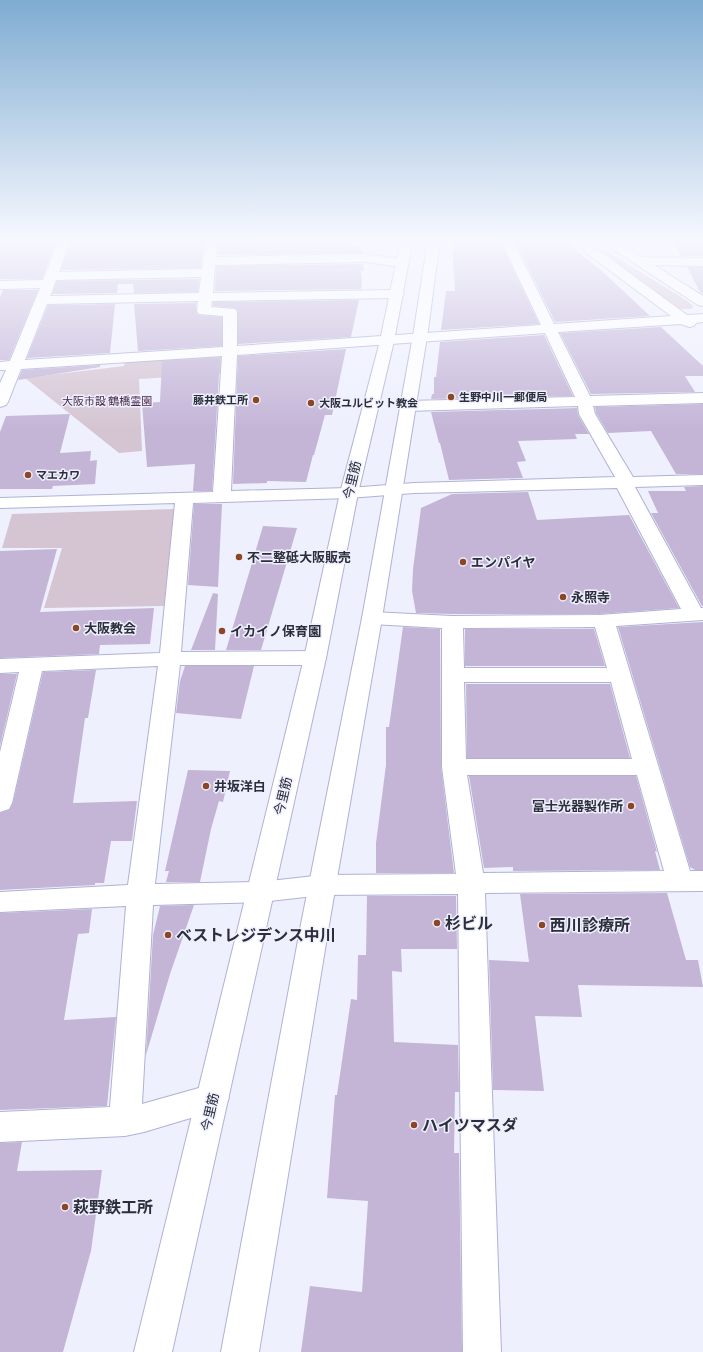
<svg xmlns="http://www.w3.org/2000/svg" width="703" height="1352" font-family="'Roboto Condensed','Noto Sans JP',sans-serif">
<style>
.green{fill:#d5c5d3}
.building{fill:#c4b5d7}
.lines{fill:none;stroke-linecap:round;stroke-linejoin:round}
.minor-casing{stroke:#aeb2d4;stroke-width:2}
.major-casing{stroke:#aeb2d4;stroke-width:2}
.minor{fill:#fff;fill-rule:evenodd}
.major{fill:#fff;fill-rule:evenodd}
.poi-dot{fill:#8d4623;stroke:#eef0fe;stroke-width:1.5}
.labels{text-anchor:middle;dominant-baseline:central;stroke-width:3;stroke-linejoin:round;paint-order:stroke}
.far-poi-label{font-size:11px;font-weight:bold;fill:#2d2e3c;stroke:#eef0fe;text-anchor:start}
.far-park-label{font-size:11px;fill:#4b2948;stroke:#eef0fe}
.street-label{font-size:13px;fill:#2d2e3c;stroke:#eef0fe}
.poi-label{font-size:13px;font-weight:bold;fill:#2d2e3c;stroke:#eef0fe;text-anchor:start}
.near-poi-label{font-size:16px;font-weight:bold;fill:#2d2e3c;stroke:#eef0fe;text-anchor:start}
</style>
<rect width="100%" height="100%" fill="#eef0fe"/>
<!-- green -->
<path class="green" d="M603,251l8,3 75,46 7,6 -1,3h-13l-11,-7z
M222,354l-1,20 -82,5 3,72 -23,2 -94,-75 99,-12 1,-6z
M174,509l-10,97 -120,2 18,-60h-60l10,-34z"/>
<!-- building -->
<path class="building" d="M0,239h57l-15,40h-42z
M72,239h132l-3,29 -140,2z
M219,239h132v7l10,1 1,6 -144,2z
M453,239h46l40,85 -98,6 5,-39h9l-2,-32z
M514,239h48l40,32 48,45 -95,6z
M672,239h31v17h-22z
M363,264l1,7h-3l1,11 -1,7 -146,2 1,-25z
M687,267h16v27l-3,-2z
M199,279l-1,13 -64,1 -1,-9h-15l-1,9 -65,1 5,-13z
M3,290h35l-29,70h-9v-63z
M359,300l-8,37 -113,7v-33l-3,-3 -22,-2v-4z
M196,303v8l2,4 24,2v29l-84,5 -4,-47z
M115,304l-5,49 -83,5 21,-53z
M661,327l42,39v10h-18l10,16 -104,2 -31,-61z
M544,335l29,61 -142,3 1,-5h2v-17h2l4,-35z
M346,349l-14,66h-7l-11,40h-1l-7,27 -39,-1v2l-34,1 5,-128z
M220,358l-8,133h-19l2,-27 -48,3 -5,-64 18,-1 2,-41z
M100,365v2l-82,13 4,-10z
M703,404v70h-27l-25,-43 -43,2 -12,-20 -1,-6z
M577,408l1,7 11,19h-14l2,5 -59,2 8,20 -9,1 6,16 -74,2 -9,-37h-1l-8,-31z
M70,414l-10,39 31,-2 -1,10 7,-1 -2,24 -42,2 -1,3h-52v-57l6,-16z
M703,486v120h-1l-51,-93h7l-10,-22h38l-2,-4z
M528,492l9,28 92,-5 50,93 -80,6h-147l-36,-1 -4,-22 1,-22 8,-61 31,-14z
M194,504h28l-4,83 -30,-2z
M263,526l34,2 -36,122h-35z
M57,549l-17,63 114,-4 -4,36 -50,1 -1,9 -99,4v-107z
M213,593l5,1 -3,56h-24z
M703,622v248h-8l-5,-3 -72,-240z
M403,627l37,2 1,138 13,106h-78v-30l10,-78v-38h3z
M465,629h129l11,37h-140z
M185,666h69l-13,53 -65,-6 4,-32z
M96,670l-8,48h-3l-12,85 64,-2 -5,40h-21l-7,42h-9v2l-95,5v-77l9,-3 4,-7 30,-131z
M0,674h17l-17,72z
M466,684h144l20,74h-163z
M188,770l42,1 -7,31 -4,-1 -8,28 -11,53h-34l3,-11h-4z
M469,776h167l21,76 -2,-1 5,19 -147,1v-4l-29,1z
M667,893l19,67h12l5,27 -125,-2 4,32 -47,-1 9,75 -51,-1 -4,-130 40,2 -9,-68z
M367,896h89l1,53h-56l1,23 -10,-1 2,71 64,3 1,47h-4l-1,61h5l3,199h-161l9,-66 52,6 6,-91 -41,-3 8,-103h2l14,-96 6,1 1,-45h8z
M194,905l-24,69 -24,81 7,-120 7,-29z
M92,909l-3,24 -11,1 -14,86 52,-3 -9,89 -107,4v-197z
M22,1142l-5,29 85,-1 -11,81 -28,101h-63v-209z"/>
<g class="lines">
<defs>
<path id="minor" d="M59,239h12l-12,33 143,-3 4,-30h12l-2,18 149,-3 37,5 4,1 2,3 -2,3 -4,1 -37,-5 -150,3 -2,28 184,-3 5,1 2,3 -2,3 -5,1 -185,3 -1,6 24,2 2,3v34l304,-21 -41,-86h12l42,85 117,-8 -86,-64 -2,-3 13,-10h18l28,18 61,1v8l-49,-1 49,31v10l-5,-1 -93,-61 -8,5 90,66 16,-1v8l-7,1 -2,3 -5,1 -8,-3 -123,8 32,64 113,-3v10l-110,3 2,8 38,63 70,-2v10l-68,2 66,121h2v12l-87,6 74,245h13v20l-218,2 16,459h-38l-5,-458 -135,1 -62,7 -108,3 -11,199 71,-20 11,4 5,10 -5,10 -80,24 -19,4 -125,6v-30l110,-5 16,-201 -126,6v-20l128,-7 30,-219 -116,5 -30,132 -3,6 -9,3v-60l19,-80 -19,1v-14l160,-6 15,-150 -175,5v-10l213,-6 9,-136 -201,13 -13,33 -2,3 -6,2v-24l6,-13h-6v-8l10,-1 30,-73 -40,1v-8l43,-1zM201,277l-2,16 -149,3 6,-16zM198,301l-1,10 2,3 24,2v31l-198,13 22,-56zM545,333l30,64 -168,4 -6,2 -2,3 2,3 6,2 171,-5 1,8 36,63 -201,6 -65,5 -118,3 6,-136zM617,488l64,121 -82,6 -147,1 -80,-4 -7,2 -3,4 3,4 7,2 70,4v139l14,107 -133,1 -62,7 -106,2 25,-219h135l8,-2 3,-5 -3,-5 -8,-2 -134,1 12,-149 156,-5 65,-5zM595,627l12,41h-143l-1,-40zM464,682h147l21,77h-166zM467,775h170l27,96 -181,2z"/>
<path id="major" d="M401,239h12l-19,102 -36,152 -32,165 -154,694h-38l170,-694 36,-165 40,-152z
M428,239h12l-12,91 -46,288 -52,301 -71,433h-38l81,-433 60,-301 52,-288z"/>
</defs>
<!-- minor casing -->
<use href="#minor" class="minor-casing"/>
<!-- major casing -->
<use href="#major" class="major-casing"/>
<!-- minor -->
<use href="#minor" class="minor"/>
<!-- major -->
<use href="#major" class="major"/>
</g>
<!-- sky -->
<linearGradient id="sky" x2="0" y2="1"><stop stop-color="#7facd2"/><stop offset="0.56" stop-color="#f7f8ff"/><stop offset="1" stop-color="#f7f8ff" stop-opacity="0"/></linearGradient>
<rect width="703" height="429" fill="url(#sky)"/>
<!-- markers -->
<g class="poi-dot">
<circle cx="451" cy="397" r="4"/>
<circle cx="256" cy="400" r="4"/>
<circle cx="311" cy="403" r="4"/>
<circle cx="28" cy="475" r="4"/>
<circle cx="239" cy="557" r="4"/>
<circle cx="463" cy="562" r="4"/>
<circle cx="563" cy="597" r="4"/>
<circle cx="76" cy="628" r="4"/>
<circle cx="222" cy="631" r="4"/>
<circle cx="206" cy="786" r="4"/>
<circle cx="631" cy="806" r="4"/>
<circle cx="437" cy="923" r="4"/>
<circle cx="542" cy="925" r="4"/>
<circle cx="168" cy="935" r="4"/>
<circle cx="414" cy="1125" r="4"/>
<circle cx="65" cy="1207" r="4"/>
</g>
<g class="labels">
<!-- far-poi labels -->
<g class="far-poi-label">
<text x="459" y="397">生野中川一郵便局</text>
<text x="248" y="400" text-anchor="end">藤井鉄工所</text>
<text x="319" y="403">大阪ユルビット教会</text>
<text x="36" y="475">マエカワ</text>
</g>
<!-- far-park labels -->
<g class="far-park-label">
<text x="107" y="401">大阪市設 鶴橋霊園</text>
</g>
<!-- street labels -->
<g class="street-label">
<text transform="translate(352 480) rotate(-77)">今里筋</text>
<text transform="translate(283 796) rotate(-77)">今里筋</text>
<text transform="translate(210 1112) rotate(-77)">今里筋</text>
</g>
<!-- poi labels -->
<g class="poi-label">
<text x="247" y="557">不二整砥大阪販売</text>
<text x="471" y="562">エンパイヤ</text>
<text x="571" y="597">永照寺</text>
<text x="84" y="628">大阪教会</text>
<text x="230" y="631">イカイノ保育園</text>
<text x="214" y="786">井坂洋白</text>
<text x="623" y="806" text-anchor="end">富士光器製作所</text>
</g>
<!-- near-poi labels -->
<g class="near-poi-label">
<text x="445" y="923">杉ビル</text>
<text x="550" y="925">西川診療所</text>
<text x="176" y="935">ベストレジデンス中川</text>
<text x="422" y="1125">ハイツマスダ</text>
<text x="73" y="1207">萩野鉄工所</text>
</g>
</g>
</svg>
